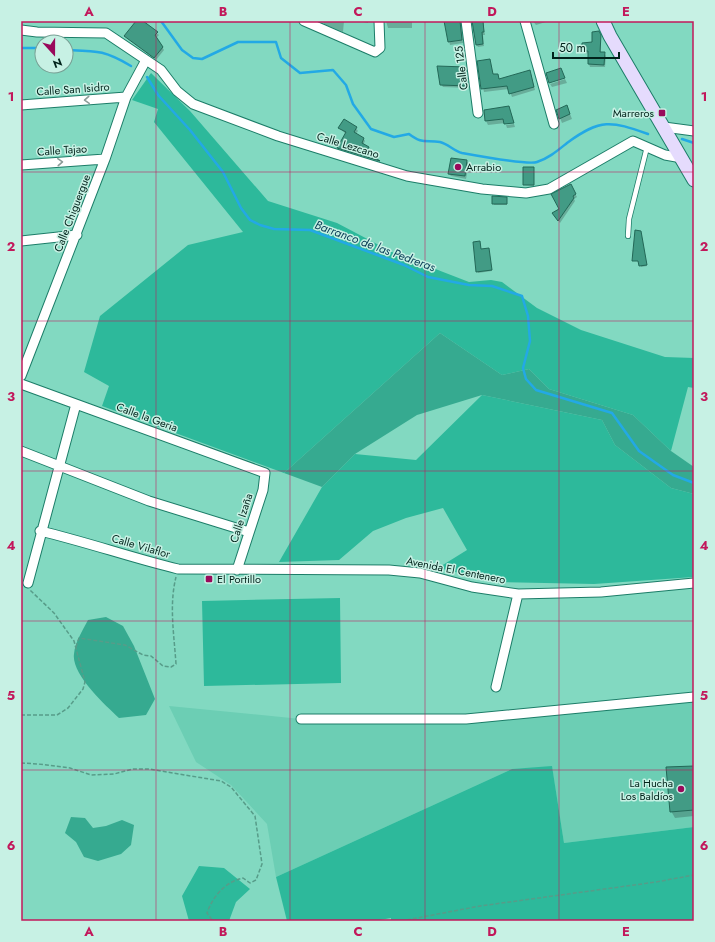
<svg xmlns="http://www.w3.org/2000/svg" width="715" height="942" font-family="Jost,sans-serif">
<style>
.built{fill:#6cceb4}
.green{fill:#2db99b}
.forest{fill:#36aa90}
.shadow{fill:#0003}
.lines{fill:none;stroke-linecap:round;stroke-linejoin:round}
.stream{stroke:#23a9e5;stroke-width:2.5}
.building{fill:#429b85;stroke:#236857}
.service-casing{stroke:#1c7d68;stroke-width:6}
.minor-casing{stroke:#1c7d68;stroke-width:11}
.secondary-casing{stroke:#1c7d68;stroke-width:15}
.path{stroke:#579c89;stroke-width:1.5;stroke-dasharray:4 2;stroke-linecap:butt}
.service{stroke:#fff;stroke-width:4.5}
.minor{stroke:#fff;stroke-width:9}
.secondary{stroke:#e5dbfd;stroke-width:13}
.oneway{stroke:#8c9c98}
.grid{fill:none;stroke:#c2185b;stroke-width:1;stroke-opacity:0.55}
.poi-dot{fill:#99095b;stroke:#c7f1e4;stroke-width:1.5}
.labels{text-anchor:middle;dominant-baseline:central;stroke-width:3;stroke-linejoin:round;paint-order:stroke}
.street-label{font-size:11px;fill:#00221a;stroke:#c7f1e4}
.poi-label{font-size:11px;fill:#00221a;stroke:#c7f1e4;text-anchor:end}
.water-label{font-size:12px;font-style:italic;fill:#0c4059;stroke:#c7f1e4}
.neatline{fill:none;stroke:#c2185b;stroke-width:1.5}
.grid-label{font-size:13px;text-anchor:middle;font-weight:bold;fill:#c2185b}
</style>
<rect width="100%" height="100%" fill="#82d9c1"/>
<!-- built -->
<path class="built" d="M694,697v130l-130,16 -12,-76 -40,2 -236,108 -9,-53 -36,-39 -35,-23 -27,-56 132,13h165z"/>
<!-- green -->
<path class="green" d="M151,73l39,38 78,90 69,22 57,30 75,29 22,-2 11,2 35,26 44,22 84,27 29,1v30l-6,-1 -17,64 -38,-36 -84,-26 -20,-20 -27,6 -62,-42 -156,140 -182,-67 7,-20 -25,-14 16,-56 88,-71 55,-13 -89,-110 4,-13 -26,-9z
M482,395l120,25 13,25 56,43 23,6v83l-100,7 -95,-2 -61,-14 29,-18 -24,-42 -37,10 -33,13 -34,29 -60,2 43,-75 33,-33 61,6z
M340,598l1,85 -137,3 -2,-85z
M552,766l12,77 130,-16v94h-303v-3l-17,3h-87l-11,-44 236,-108z
M199,866l25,2 26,21 -14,13 -7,19h-40l-7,-25z"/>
<!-- forest -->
<path class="forest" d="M440,333l62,42 27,-6 20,20 84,26 38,36 23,16v27l-23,-6 -56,-43 -13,-25 -120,-25 -65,20 -62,39 -33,33 -38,-14z
M106,617l17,9 11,20 21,53 -9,16 -27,3c-14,-13 -48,-44 -45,-64 1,-12 9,-24 14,-34z
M71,817l14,1 8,10 13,-2 16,-6 12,5 -3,20 -10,9 -23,7 -14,-4 -8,-15 -11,-9z"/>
<!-- shadow -->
<path class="shadow" d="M137,21h4l18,14 -3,3 8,12 -8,10 -30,-24z
M323,21h21l-1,11 -19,-8z
M358,21h10v2z
M386,21h26v7h-24z
M445,21h17l1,22 -13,2z
M473,21h10l2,14h-2l1,11 -6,1 -2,-3z
M533,21h16l-13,4z
M600,36l1,17h3l2,3 -1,11h-15l-1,-3v-11l-4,1 -2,-3z
M490,60l3,15h5l2,5 31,-6 4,16 -23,7 -3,-8 -25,3 -6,-30z
M465,68l4,20 -26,-1 -2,-3z
M565,79l2,4 -15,4 -2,-3z
M567,106l5,13 -10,4 -2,-5z
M509,107l5,15 -26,3 -2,-4z
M514,124l1,3 -8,1 -1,-3z
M339,128h17l2,3 -2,3 7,4 2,3 -2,4 7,5 -1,5 11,8 -40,-12 -2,-3 8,-14z
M467,161l2,3 -3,15 -15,-3 -2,-2z
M524,168l10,1v17l-10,-1z
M570,185l7,12 -3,2 1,2 -15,22 -5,-7 6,-7z
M493,197l14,2v6h-13z
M636,231l5,2 6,33 -6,1 -1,-6h-7z
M474,242h6l1,8h8l3,21 -14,2z
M694,767v49l-19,2 -4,-7z"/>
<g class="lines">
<!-- stream -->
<path class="stream" d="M161,21l21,29 11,8 9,1 36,-17h38l5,16 19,15 33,-3 13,15 7,19 18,25 23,8 15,-3c13,10 16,6 31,8 8,2 14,9 22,11 11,2 67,12 75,9 12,-4 20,-11 30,-19 34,-25 44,-22 81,-9
M21,48h21
M66,50c31,1 38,0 65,16
M147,77l11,18 32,35 33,42 18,36 9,12 10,5 14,4 36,1 94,35 24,12 41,8 23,1 30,10 6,20 2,25 -7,27 3,11 10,11 76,23 27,38 34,24 21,8
M682,139l12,4"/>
</g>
<!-- building -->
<path class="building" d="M136,21h7l15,11 -3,3 8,12 -9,11 -30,-22z
M444,21h16l2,19 -14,2z
M472,21h11l1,11h-2l1,12 -7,1z
M599,31l2,4 -1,17h5l-1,13 -16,-1v-13h-6v-8l10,-1v-10z
M490,59l3,15h5l1,5 31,-9 4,17 -25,7 -2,-8 -26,3 -4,-28z
M437,66l29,1 2,19 -28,-1z
M561,68l4,10 -16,5 -3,-10z
M567,105l3,9 -11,5 -3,-9z
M509,106l5,17 -10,1 -1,-5 -18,2 -1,-11z
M344,119l13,8 -3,5 10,6 -2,5 7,4 -2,5 13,9 -43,-13 9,-16 -8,-4z
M451,158l16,2 -2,16 -17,-2z
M523,167h11v18h-11z
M571,184l5,10 -3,2 1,2 -16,23 -6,-8 7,-4 -8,-15z
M492,196l15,1v7h-15z
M635,230l6,1 6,34 -8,1 -1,-5h-6z
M480,241l1,8 8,-1 3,22 -16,2 -3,-30z
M694,766v44l-24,2 -4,-45z"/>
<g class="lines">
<defs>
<path id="service" d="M628,236l1,-17 18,-72"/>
<path id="minor" d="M304,21l71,31 5,-4 -1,-27
M466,21l12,92
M525,21l29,103
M21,30l16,2 69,1 55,37 16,21 16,13 85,32 129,40 75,13 44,4 23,-4 84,-48 32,14 17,3
M21,105l105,-8
M664,127l30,4
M21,165l84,-6
M21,241l56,-6
M21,376l84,-217 21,-62 20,-37
M21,384l244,89 -2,17 -26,80
M21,451l128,50 100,31
M40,531c47,11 92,27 138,38l211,1 31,3 52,14 46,7 83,-2 93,-9
M28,583l48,-179
M496,687l22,-93
M301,719h165l228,-22"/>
<path id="secondary" d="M603,21l7,15 84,144"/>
</defs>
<!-- service casing -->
<use href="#service" class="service-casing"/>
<!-- minor casing -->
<use href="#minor" class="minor-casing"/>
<!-- secondary casing -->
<use href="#secondary" class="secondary-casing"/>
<!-- path -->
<path class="path" d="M76,647l3,-9 46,7 18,10 8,1 12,10 8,1 5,-3c-2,-30 -7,-59 0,-87
M21,715h36l11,-7 15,-19 2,-7 -11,-41 -20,-28 -24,-23
M21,763l17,1 32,4 21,7 23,-1 19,-5h16l72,12 10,6 24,29 7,48 -6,16 -6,3 -7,-5c-18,4 -30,18 -36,35l6,8
M401,921l79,-15 176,-24 38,-7"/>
<!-- service -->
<use href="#service" class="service"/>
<!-- minor -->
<use href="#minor" class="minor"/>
<!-- secondary -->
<use href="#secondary" class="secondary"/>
</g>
<!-- one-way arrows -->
<defs><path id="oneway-chevron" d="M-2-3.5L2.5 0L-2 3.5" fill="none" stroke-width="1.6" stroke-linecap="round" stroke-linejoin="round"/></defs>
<g class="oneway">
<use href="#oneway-chevron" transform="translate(87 100) rotate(176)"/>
<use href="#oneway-chevron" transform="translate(60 162) rotate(-4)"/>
</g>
<!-- grid -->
<path class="grid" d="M156,21v900M290,21v900M425,21v900M559,21v900M21,172h673M21,321h673M21,471h673M21,621h673M21,770h673"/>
<!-- markers -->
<g class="poi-dot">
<rect x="658" y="109" width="8" height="8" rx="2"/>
<circle cx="458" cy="167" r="4"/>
<rect x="205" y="575" width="8" height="8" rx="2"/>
<circle cx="681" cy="789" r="4"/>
</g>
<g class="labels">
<!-- street labels -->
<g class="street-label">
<text transform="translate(461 68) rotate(-97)">Calle 125</text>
<text transform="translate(73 89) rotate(-4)">Calle San Isidro</text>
<text transform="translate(348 145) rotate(17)">Calle Lezcano</text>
<text transform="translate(62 150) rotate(-4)">Calle Tajao</text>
<text transform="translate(72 213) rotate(-69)">Calle Chiguergue</text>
<text transform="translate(147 417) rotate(20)">Calle la Geria</text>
<text transform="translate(241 518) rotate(-72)">Calle Izaña</text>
<text transform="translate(141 546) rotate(16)">Calle Vilaflor</text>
<text transform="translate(456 570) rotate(11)">Avenida El Centenero</text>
</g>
<!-- poi labels -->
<g class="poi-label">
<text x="654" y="113">Marreros</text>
<text x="466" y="167" text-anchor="start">Arrabio</text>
<text x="217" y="579" text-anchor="start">El Portillo</text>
<text x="673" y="783">La Hucha<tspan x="673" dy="13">Los Baldíos</tspan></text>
</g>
<!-- water labels -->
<g class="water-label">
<text transform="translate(375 246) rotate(20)">Barranco de las Pedreras</text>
</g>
</g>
<!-- border -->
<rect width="715" height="942" fill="none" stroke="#c7f1e4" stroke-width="44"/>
<!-- north arrow -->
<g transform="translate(54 54) rotate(159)"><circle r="19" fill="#c7f1e4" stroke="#779e93"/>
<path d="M0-3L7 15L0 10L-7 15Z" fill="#99095b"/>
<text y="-6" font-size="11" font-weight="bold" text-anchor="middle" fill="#00221a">N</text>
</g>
<!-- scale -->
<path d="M553 52v6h66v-6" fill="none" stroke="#00221a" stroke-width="2"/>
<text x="559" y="52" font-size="12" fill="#00221a" stroke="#c7f1e4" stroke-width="3" paint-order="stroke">50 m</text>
<rect x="22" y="22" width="671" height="898" class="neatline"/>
<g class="grid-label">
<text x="89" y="16">A</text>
<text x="223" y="16">B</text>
<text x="358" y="16">C</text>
<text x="492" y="16">D</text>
<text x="626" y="16">E</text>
<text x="11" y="101">1</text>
<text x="704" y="101">1</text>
<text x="11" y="251">2</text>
<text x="704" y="251">2</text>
<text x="11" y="401">3</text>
<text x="704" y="401">3</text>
<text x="11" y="550">4</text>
<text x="704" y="550">4</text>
<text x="11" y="700">5</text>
<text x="704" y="700">5</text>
<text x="11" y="850">6</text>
<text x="704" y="850">6</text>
<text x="89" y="936">A</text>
<text x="223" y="936">B</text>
<text x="358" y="936">C</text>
<text x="492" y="936">D</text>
<text x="626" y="936">E</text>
</g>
</svg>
